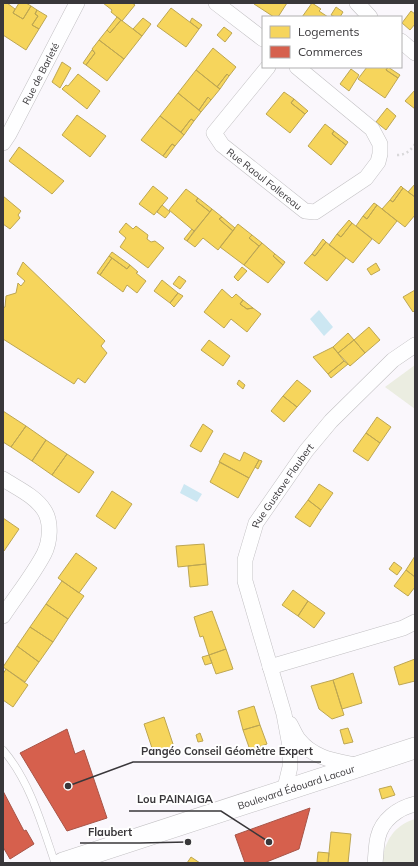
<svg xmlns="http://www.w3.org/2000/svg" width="418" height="866" font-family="Mulish,sans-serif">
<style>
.green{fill:#ebede1}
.water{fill:#cce7f2}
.homes{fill:#f6d55c;stroke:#bda652}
.shops{fill:#d6604d;stroke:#a75447}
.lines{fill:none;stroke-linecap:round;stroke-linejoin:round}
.lane-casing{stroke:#c2c0c3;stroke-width:8}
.street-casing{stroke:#c2c0c3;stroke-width:16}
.secondary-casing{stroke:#c2c0c3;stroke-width:22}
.path{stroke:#d9d8da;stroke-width:2.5;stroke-dasharray:2 3;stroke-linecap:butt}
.lane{stroke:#fefeff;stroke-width:7}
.street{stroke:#fefeff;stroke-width:15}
.secondary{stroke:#fefeff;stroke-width:21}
.labels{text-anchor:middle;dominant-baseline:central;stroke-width:4;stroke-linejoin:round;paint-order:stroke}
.street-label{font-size:10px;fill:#39373a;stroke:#fff}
.leader{fill:none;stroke:#39373a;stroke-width:1.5}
.callout-dot{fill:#39373a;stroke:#fff;stroke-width:1.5}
.callout-label{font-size:11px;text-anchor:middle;font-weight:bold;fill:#39373a;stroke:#fff;stroke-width:4;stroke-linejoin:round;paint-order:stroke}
</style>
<rect width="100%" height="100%" fill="#faf7fc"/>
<!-- green -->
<path class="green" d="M415,365v44l-30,-22z
M415,819v44h-33c2,-21 12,-38 33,-44z"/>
<!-- water -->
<path class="water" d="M319,310l14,17 -9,9 -14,-17z
M184,484l18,10 -5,8 -17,-9z"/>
<!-- homes -->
<path class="homes" d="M3,3h4l8,6 -2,4 10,6 8,-13 6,4 -2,4 3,2 -6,9 7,4 -13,21 -23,-15z
M19,3h7l5,3 -8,13 -10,-6z
M103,3h29l3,2 -13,16 -11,-9 1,-2z
M254,3h33l-9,14h-4l-20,-13z
M312,3l9,6 -2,2 9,6h-26z
M336,7l7,5 -3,5h-5l-4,-2z
M171,8l28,21 -13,18 -29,-21z
M37,10l10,6 -8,13 -7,-4 6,-9 -3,-2z
M411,11l4,3v10l-5,6 -8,-7z
M117,17l4,3 -11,13 -3,-3z
M143,18l8,6 -9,12 -9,-7z
M192,18l10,7 -3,4 -9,-7z
M121,20l21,16 -18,23 -25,-19 8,-10 3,3z
M224,27l8,6 -7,9 -8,-7z
M99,40l25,19 -17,22 -21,-16 9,-12 -3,-4z
M213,48l23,19 -7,9 -2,-2 -10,13 -21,-17z
M92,50l3,3 -9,12 -3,-2z
M62,62l9,6 -11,20 -8,-6z
M367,67h21l-2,3 12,8 -13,20 -27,-19z
M388,67l12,8 -2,3 -12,-8z
M351,69l8,6 -10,16 -9,-7z
M196,70l24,19 -9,11 -3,-3 -9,13 -21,-17z
M78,74l22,17 -13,18 -25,-20 4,-4 2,1z
M227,74l2,2 -9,13 -3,-2z
M415,90v19l-10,-8z
M284,92l10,7 -3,4 14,11 -15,19 -24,-19z
M178,93l23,19 -7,9 -3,-2 -10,13 -21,-16z
M208,97l3,3 -10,12 -2,-2z
M294,99l14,12 -3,3 -14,-11z
M387,108l9,8 -10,14 -10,-8z
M77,115l29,21 -16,21 -28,-22z
M160,116l24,19 -9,11 -3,-2 -9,12 -22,-16z
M191,119l3,2 -10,14 -3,-3z
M325,124l9,7 -2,3 14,11 -15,20 -23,-19z
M334,131l14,11 -2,3 -14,-11z
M172,144l3,2 -9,12 -3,-2z
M19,147l45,34 -12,13 -43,-33z
M415,184v13l-7,-5z
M153,186l15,12 -14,17 -15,-11z
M401,186l2,2 -10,14 -3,-2z
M403,188l12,9v18l-10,12 -23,-18 8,-9 3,2z
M186,189l12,9 -2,3 14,11 -16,19 -25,-21z
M3,196l18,15 -3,4 2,3 -10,11 -7,-5z
M198,198l14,11 -2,3 -14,-11z
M374,203l3,2 -10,14 -4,-3z
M162,205l8,7 -5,6 -8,-6z
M377,205l20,16 -18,23 -23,-18 7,-10 4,3z
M212,209l10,8 -3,2 14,12 -15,19 -15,-12 -8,9 -8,-6z
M222,217l13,11 -2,3 -14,-12z
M349,220l3,3 -11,14 -4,-3z
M126,223l7,6 3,-3 12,9 -1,4 4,3 4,-1 9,7 -16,20 -28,-21 6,-9 -7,-6z
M352,223l20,16 -19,24 -24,-18 8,-11 4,3z
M238,224l14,11 -3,3 10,8 -15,19 -24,-18z
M192,229l2,2 -7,10 -3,-2z
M252,235l10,8 -3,3 -10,-8z
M323,239l3,3 -11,14 -3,-2z
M326,242l20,16 -19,23 -23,-18 8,-9 3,2z
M262,243l13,11 -2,2 10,9 -15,18 -24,-18z
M112,252l18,13 -3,4 -18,-13z
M275,254l10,8 -2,3 -10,-9z
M109,256l3,2 -12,17 -3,-2z
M112,258l15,11 3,-4 8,7 -2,1 10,8 -9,12 -10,-8 -4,7 -23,-17z
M23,262l82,79 -4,5 6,7 -22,30 -7,-5 -4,6 -71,-45v-31l2,-1 1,-11 10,-3 2,-10 3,3 4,-5 -8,-7z
M376,263l4,7 -9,5 -4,-6z
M242,267l5,4 -9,10 -4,-4z
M179,276l7,5 -6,8 -7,-5z
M162,280l16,13 -8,10 -16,-12z
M222,289l10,9 4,-4 7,6 -3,4 7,5 6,-1 8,6 -14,18 -16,-13 -7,9 -20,-16z
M415,290v20l-2,2 -10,-15z
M178,293l5,3 -9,11 -4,-4z
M243,300l10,8 -6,1 -7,-5z
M369,327l11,13 -15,13 -11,-13z
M348,333l6,7 -16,13 -5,-6z
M209,340l21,16 -7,10 -22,-16z
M354,340l11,13 -15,13 -12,-13z
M333,347l11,14 -16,13 -15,-17z
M344,361l4,3 -17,14 -3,-4z
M239,380l6,5 -2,4 -6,-5z
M297,380l14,11 -14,16 -14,-11z
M283,396l14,11 -13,15 -13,-11z
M3,411l23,15 -15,21 -8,-5z
M377,417l14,10 -11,16 -14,-10z
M203,424l10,7 -12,21 -11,-6z
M26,426l20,14 -14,21 -21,-14z
M366,433l14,10 -12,18 -15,-10z
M46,440l21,14 -15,21 -20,-14z
M244,452l15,8 -10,18 -30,-16 5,-9 16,8z
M67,454l27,18 -15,21 -27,-18z
M259,460l3,1 -4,8 -3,-2z
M220,462l29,16 -11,20 -28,-16z
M319,484l14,9 -12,17 -13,-10z
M112,491l20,13 -17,25 -19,-13z
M308,500l13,10 -11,17 -15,-10z
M3,518l16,11 -15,22h-1z
M204,544l2,20 -28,3 -2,-21z
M76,553l21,15 -18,25 -21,-15z
M415,556v21l-9,-7z
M394,562l8,6 -5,7 -8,-6z
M206,564l2,21 -18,2 -2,-21z
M406,570l9,7v10l-7,9 -14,-10z
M62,581l22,15 -16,23 -22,-15z
M293,590l15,11 -10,15 -16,-11z
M308,601l17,12 -11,15 -16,-12z
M46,604l22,15 -15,23 -23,-15z
M212,611l14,38 -17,6 -6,-19 -3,1 -6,-20z
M30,627l23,15 -14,20 -22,-16z
M17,646l22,16 -14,20 -22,-15z
M226,649l7,20 -17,5 -7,-19z
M209,655l3,8 -7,2 -3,-8z
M415,659v22l-16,4 -5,-18z
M6,669l22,16 -15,22 -10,-7v-26z
M353,673l9,30 -20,6 -9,-29z
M333,680l11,35 -12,4 -13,-10 -8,-23z
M254,706l6,19 -17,5 -5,-19z
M164,717l10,30 -20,7 -10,-30z
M260,725l7,19 -17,6 -7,-20z
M348,728l5,14 -9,2 -4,-14z
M200,733l3,8 -5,1 -2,-7z
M391,786l4,9 -13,4 -3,-10z
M331,832l20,2 -3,29h-20z
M318,852l11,1 -1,10 -11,-1z
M191,857l9,6h-13z"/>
<!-- shops -->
<path class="shops" d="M67,729l8,25 9,-4 23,68 -40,13 -47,-78z
M3,791l21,40 2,-1 8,14 -24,15 -7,-12z
M310,808l-11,41 -35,14h-19l-10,-28z"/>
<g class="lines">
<defs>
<path id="lane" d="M3,750c27,31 39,75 52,113"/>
<g id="street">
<path d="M216,3l47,36"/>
<path d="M357,3l13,14"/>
<path d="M401,41l14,12"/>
<path id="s1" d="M268,67l-54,66 8,12 83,66 10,1 51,-34 12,-16 2,-8v-10l-8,-15 -75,-62"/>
<path id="s2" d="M3,143l6,-9 68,-131"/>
<path d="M3,479c14,9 32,17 41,31 8,12 6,32 0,44 -11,21 -28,42 -41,62"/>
<path d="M270,667l133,-39 12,-6"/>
<path d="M290,724c3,5 5,11 9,16 15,19 38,21 60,26"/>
<path id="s3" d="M284,792l6,-25v-21l-6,-32 -39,-133v-21l11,-37 50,-72 25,-30 62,-61 22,-15"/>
<path d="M375,863c1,-8 1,-18 3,-26 4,-17 20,-29 37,-33"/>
</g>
<g id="secondary">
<path id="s4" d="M63,863l352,-115"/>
</g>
</defs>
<!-- lane casing -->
<use href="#lane" class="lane-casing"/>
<!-- street casing -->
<use href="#street" class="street-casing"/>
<!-- secondary casing -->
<use href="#secondary" class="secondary-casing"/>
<!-- path -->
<path class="path" d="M397,155c9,0 13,-4 18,-11"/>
<!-- lane -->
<use href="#lane" class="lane"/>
<!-- street -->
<use href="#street" class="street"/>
<!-- secondary -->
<use href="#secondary" class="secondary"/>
</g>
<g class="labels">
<!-- street labels -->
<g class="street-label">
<text stroke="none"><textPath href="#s2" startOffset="79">Rue de Barleté</textPath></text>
<text stroke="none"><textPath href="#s1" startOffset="154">Rue Raoul Follereau</textPath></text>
<text stroke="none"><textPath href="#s3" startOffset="323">Rue Gustave Flaubert</textPath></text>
<text stroke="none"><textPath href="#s4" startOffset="245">Boulevard Édouard Lacour</textPath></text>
</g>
</g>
<!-- callouts -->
<path class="leader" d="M68 786L133 762H321M269 842L221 811H129M188 842L140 843H80"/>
<g class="callout-dot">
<circle cx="68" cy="786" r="4"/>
<circle cx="269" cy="842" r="4"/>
<circle cx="188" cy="842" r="4"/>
</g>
<g class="callout-label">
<text x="227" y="755">Pangéo Conseil Géomètre Expert</text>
<text x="175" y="803">Lou PAINAIGA</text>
<text x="110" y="836">Flaubert</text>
</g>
<!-- border -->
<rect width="418" height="866" fill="none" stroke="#39373a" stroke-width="8"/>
<!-- legend -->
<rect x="262" y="16" width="140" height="52" fill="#ffffff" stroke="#b0afb0"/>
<rect x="270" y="26" width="20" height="12" fill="#f6d55c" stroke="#b0afb0"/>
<text x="298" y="36" font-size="12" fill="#39373a">Logements</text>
<rect x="270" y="46" width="20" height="12" fill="#d6604d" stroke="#b0afb0"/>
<text x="298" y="56" font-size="12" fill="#39373a">Commerces</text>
</svg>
